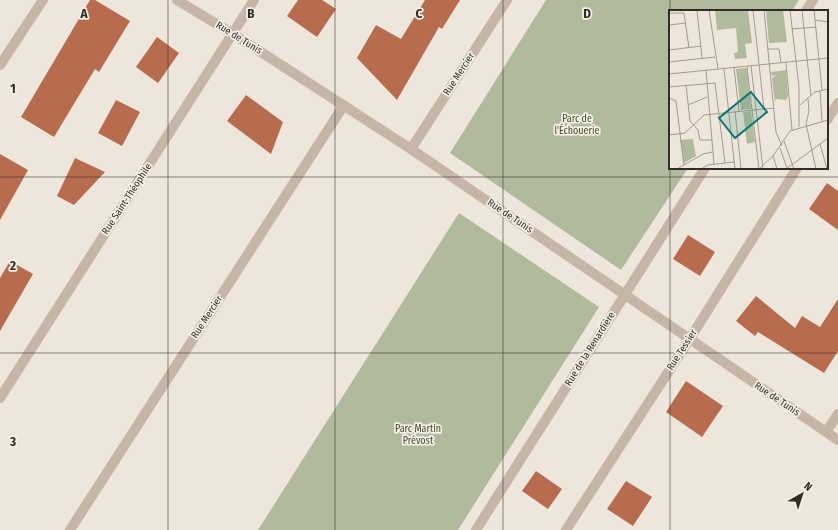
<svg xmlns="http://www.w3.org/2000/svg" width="838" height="530" font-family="'Fira Sans Condensed',sans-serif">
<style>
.green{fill:#b0bb9d}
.building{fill:#b86c4f}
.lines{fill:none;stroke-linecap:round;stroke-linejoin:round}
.minor{stroke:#c5b6a8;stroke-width:10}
.grid{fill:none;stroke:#332b27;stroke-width:1;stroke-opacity:0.55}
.labels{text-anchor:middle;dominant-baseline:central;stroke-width:3.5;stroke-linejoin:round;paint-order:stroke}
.street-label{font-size:10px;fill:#332b27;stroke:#f7f0e6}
.park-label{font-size:10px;fill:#414e2e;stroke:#f7f0e6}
.inset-road{fill:none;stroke:#a39b93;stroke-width:1}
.view{fill:#0f766e;fill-opacity:0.15;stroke:#0f766e;stroke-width:2}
.inset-edge{fill:none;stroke:#332b27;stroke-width:2}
.grid-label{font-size:13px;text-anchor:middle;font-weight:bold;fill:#332b27;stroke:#f7f0e6;stroke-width:3.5;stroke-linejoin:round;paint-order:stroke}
</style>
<rect width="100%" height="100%" fill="#eee6db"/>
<!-- green -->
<path class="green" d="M546,0h253l-7,11h-122v157h18l-67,102 -171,-117z
M459,213l140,94 -141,223h-200z"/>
<!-- building -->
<path class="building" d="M90,0h5l35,21 -31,51 -4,-3 -41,68 -33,-20z
M298,0h24l14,9 -19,28 -30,-21z
M425,0h35l-18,29 -3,-2 -42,73 -40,-42 19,-33 25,14z
M157,37l22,16 -21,30 -22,-16z
M246,95l37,27 -12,32 -44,-33z
M116,100l24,12 -18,34 -24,-13z
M0,154l28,16 -28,50z
M75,158l30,14 -31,33 -17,-9z
M827,183l11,8v39l-29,-21z
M688,235l27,17 -15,24 -27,-17z
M10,261l23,13 -33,57v-53z
M756,296l39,32 7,-12 18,11 18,-28v52l-14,22 -66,-41 -3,4 -19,-15z
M686,381l37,25 -21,31 -36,-25z
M536,471l26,18 -14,20 -26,-18z
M626,481l26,16 -19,29 -26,-17z"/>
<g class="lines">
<!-- minor -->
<path class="minor" d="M177,0l56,34 178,115 427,291
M806,11l7,-11
M0,65l43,-65
M827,120l11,-17
M411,149l96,-149
M0,398l254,-398
M826,432l12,-18
M70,530l274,-425
M476,530l229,-362
M566,530l123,-190 108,-172"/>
</g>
<!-- grid -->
<path class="grid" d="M168,0v530M335,0v530M503,0v530M670,0v11M670,168v362M0,177h838M0,353h838"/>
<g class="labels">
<!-- street labels -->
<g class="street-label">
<text transform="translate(239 38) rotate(32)">Rue de Tunis</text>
<text transform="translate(459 74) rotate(-57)">Rue Mercier</text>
<text transform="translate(127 199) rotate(-57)">Rue Saint-Théophile</text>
<text transform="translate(510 216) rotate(34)">Rue de Tunis</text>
<text transform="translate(207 317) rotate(-57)">Rue Mercier</text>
<text transform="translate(590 349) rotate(-58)">Rue de la Renardière</text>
<text transform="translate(682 350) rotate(-57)">Rue Tessier</text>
<text transform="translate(777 399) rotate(34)">Rue de Tunis</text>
</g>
<!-- park labels -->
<g class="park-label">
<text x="577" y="119">Parc de<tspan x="577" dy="12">l'Échouerie</tspan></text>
<text x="418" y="429">Parc Martin<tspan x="418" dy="12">Prévost</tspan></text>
</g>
</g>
<!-- overview -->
<g transform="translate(669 10)">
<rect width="159" height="159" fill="#eee6db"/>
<path d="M46,0h33l4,33 -7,1 2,14 -12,1 -1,-6 4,-1 -2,-24 -19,2zM97,0h17l4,32 -18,1zM78,58l4,41 -10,1 -5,-41zM117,60l2,26 -2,4 -10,-1 -1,4 -3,-25 5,-3 -5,1 -1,-4zM82,101l4,31 -8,2 -4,-32zM24,129l3,17 -12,7 -4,-23z" fill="#b0bb9d"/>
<path class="inset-road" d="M28,0l5,48M40,0l9,59M84,0l11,99M95,0l12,122 6,14M121,0l9,77v40M133,0l9,86M145,0l8,80M0,3h15l5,35M146,10l13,2M0,15l17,-2M123,19l24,-2M99,39h11l2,14M0,40l32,-4M0,52l46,-5M117,53l6,67M82,56l12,103M78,57l12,102M65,58l5,43M55,59l11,100M37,60l8,94M0,64l159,-16M17,75l4,36 8,9 2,10h12M0,77l46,-4 10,80M151,80l2,31M0,88l7,3 8,64M139,89l1,12 -3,13 10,45M19,95l19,-8M131,95l15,-13 13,-3M66,101l6,58M0,125l16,-2 19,-18 70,-7M115,131l10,28M151,134l7,25M111,138l7,20M104,146l4,13M8,159l26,-15 10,-2M32,159l7,-4 26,-3M90,159l14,-13 17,-25 38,-11M117,159l42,-31"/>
<path class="view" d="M82,82l16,20 -32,26 -16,-20z"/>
<rect width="159" height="159" class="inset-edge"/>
</g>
<g class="grid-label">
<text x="84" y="18">A</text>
<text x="251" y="18">B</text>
<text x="419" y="18">C</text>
<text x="587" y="18">D</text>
<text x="13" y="93">1</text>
<text x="13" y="270">2</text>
<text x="13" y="446">3</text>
</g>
<!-- north arrow -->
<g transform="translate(802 494) rotate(39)" stroke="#f7f0e6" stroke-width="3" paint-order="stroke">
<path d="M0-3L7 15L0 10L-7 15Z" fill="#332b27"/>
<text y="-6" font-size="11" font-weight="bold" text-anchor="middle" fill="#332b27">N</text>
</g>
</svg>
